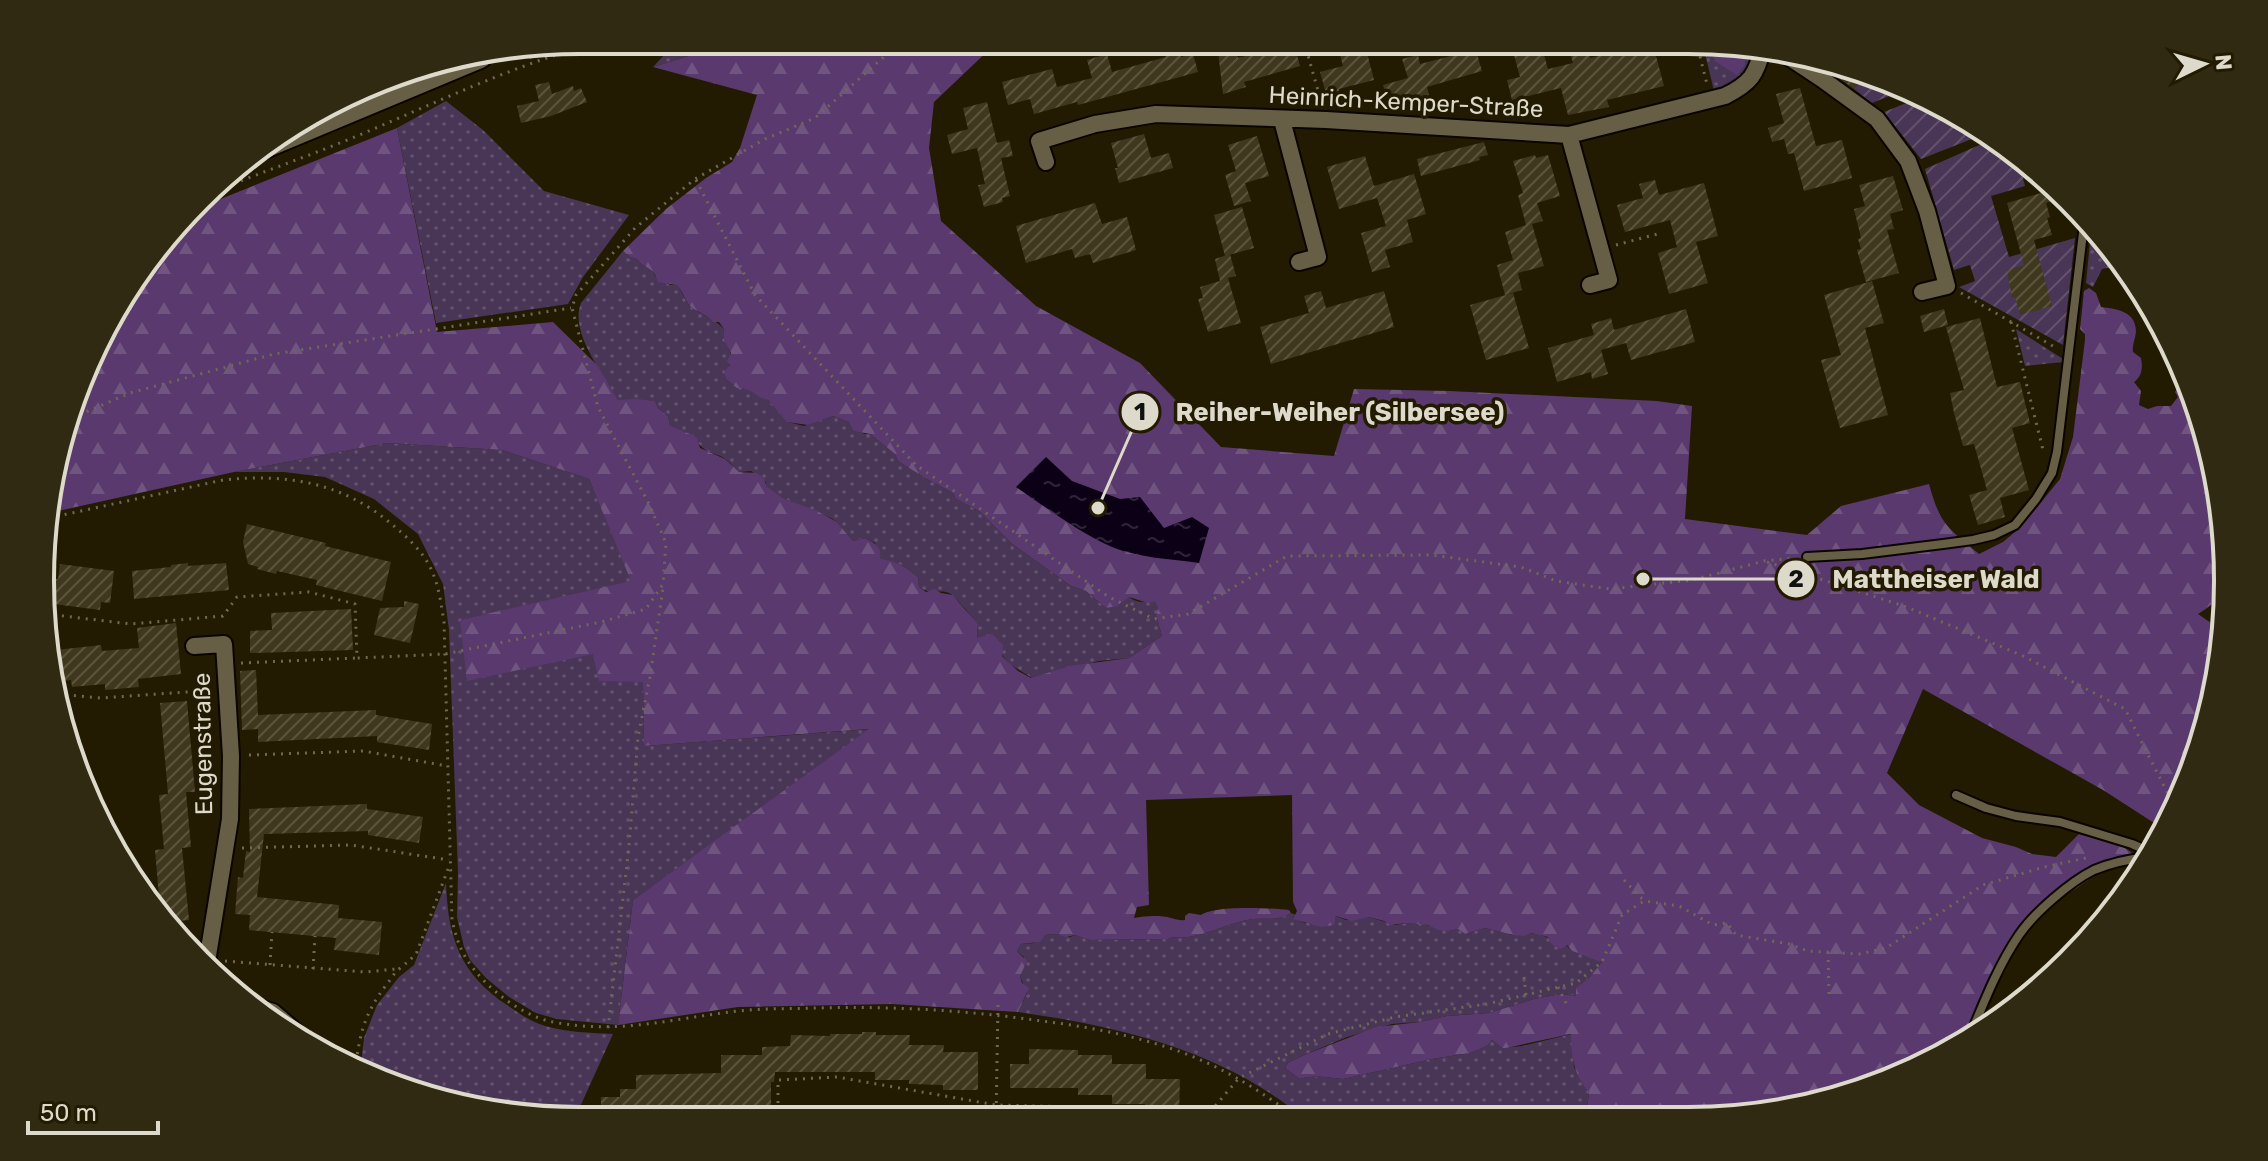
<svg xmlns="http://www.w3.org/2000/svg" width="2268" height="1161" font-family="Rubik,sans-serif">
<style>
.grass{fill:url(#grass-dots)}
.forest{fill:url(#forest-firs)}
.garden{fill:url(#garden-furrows)}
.water{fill:url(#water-ripples)}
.building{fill:url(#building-hatch)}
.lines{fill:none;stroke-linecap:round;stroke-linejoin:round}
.lane-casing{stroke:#0b0500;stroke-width:12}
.street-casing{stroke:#0b0500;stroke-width:20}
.secondary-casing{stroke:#0b0500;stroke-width:26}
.path{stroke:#6f6954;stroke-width:3;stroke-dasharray:2 6;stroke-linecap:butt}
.lane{stroke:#675f45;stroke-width:8}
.street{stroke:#675f45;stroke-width:16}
.secondary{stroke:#675f45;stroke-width:22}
.labels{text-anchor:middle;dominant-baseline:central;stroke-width:7;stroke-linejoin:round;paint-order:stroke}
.street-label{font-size:24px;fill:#dedacb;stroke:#221b02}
.rim{fill:none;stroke:#dedacb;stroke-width:4}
.leader{fill:none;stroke:#dedacb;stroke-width:3}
.callout-dot{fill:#dedacb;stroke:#221b02;stroke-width:3}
.mark-label{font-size:24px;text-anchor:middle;font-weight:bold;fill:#111}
.callout-label{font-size:26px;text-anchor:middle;font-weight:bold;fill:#dedacb;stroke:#221b02;stroke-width:7;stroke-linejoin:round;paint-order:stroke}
</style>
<defs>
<pattern id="grass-dots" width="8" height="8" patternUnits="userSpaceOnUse" patternTransform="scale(2)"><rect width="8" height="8" fill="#493556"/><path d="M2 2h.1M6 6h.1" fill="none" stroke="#63526d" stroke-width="1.8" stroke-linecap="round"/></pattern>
<pattern id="forest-firs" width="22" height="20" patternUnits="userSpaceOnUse" patternTransform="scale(2)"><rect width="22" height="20" fill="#5a396e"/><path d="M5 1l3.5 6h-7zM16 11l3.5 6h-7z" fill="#715581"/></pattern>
<pattern id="garden-furrows" width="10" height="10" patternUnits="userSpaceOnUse" patternTransform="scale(2)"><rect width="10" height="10" fill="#493556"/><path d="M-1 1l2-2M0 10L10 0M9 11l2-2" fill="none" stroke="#63526d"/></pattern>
<pattern id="water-ripples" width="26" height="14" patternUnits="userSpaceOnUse" patternTransform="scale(2)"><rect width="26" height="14" fill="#0c0017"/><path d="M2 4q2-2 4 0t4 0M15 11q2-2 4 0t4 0" fill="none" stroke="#2f2537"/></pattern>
<pattern id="building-hatch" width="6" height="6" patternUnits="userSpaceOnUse" patternTransform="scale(2)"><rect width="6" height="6" fill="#3f381e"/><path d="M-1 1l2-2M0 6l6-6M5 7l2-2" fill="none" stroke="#5a543d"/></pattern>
</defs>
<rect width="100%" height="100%" fill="#221b02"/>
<!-- grass -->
<path class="grass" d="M678,40h62l-87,27z
M1702,41h14l-4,10 25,-6 -4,-2 17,3 1,18 -16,22 -21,5z
M446,101l37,29 61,61 85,24 -46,62 -15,27 -132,19 -39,-195z
M2092,222l31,43 -21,4 -9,18 -7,-4z
M623,251l7,6 7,2 3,4 14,9 1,4 15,9 7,-1c5,7 8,18 14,23 11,8 24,12 33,22v6l7,20 -4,25c12,11 13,4 24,10 6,4 10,8 17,10l20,22 16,4 29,-10 16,6 15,12h6l25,20 3,7 27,17 28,15 3,6 23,12 32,32 60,43 15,5 20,17 23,-11c7,6 17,6 26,3l3,8 -2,7 6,21 -33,22 -30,3 -67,17 -21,-13 -25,-28 -9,2 1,-15c-3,-4 -24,-28 -27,-30 -10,-6 -20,2 -32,-7l-1,-10c-13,-11 -21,-16 -38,-17l-5,-17 -10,-5 -12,3 -16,-19 -6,-4 -46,-19 -19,-12v-5l-15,-11 -12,1c-4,-2 -6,-6 -9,-9 -15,-15 -23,-3 -37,-28l-23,-8 -2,-11 -10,-8 -3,-7 -37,-1c-14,-25 -49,-68 -37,-97z
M2016,329l47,30v3l-38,4z
M387,443l115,7 87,29 43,103 -171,38 132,34 50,28 1,64 227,-17 -238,171 -15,125 -61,-6 -21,-6 -27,-16 -23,-19 -16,-18 -6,-13 -7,-30 1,-44 -9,-243 -6,-46 -25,-50 -44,-35 -49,-22 -41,-5h-50z
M446,883c2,55 14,91 61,122 12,8 24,17 38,21 22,6 46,7 68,8l-39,86h-28l-105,-17 -81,-31 4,-34 13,-33 22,-28 15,-12z
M1291,913l5,2 -3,3 12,5 30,-3 1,-4 10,4 23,-3 26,8 12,-2 16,1 26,7 9,-2 7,5 20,-6 28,7 23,-2 30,12 6,6 11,2 19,9 -13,16 -13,11v7l-15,-2 -27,5 -45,14 -42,3 -27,6 -28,2 -45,13 -43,18 -16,8 -3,5 15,11c16,-5 27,-1 43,0l89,-20 38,-6 17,-7 5,-6 10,8 20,-2 50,-12 2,33 15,25 -3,25 -282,1c-83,-68 -182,-91 -286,-106l9,-19 -7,-17 4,-11v-8l-7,-6 4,-7 13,-1 11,-8 12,-1 13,3 5,-2 15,5 78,-1 3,-2c24,5 57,-15 82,-18 14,-1 26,2 38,-6z"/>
<!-- forest -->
<path class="forest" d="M740,40h255l-2,6 -59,56 -5,46 12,73 95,85 104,57 81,84 113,9 20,-67 95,2 208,10 35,5 -7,113 122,16 34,-29 88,-22c11,41 19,44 50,70l24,-12 18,-15 39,-48 13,-42 12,-97v-6l-5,-5 4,-38 5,-3 7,5 5,14c16,2 35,4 35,25 -1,7 -4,13 -3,20l8,6c2,10 1,18 -7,24l7,9 -2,14 9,4 9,-3h14l7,-9 -3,-5 4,-6 10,-1 10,21 24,103 3,84c-10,7 -18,15 -28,21l26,18 -14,88 -38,99 -7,11 -62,-40 -180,-101 -36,84 32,32 63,33 34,9 16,7 24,3 23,-23 42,11 19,14 -44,16 -39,26 -35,36 -30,58 -17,38 -81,47 -135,36 -173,1 3,-25c-15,-16 -18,-37 -18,-58l-65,14h-4l-10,-8 -5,6 -17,7 -38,6 -89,20c-16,-1 -27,-5 -43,0l-15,-11 3,-5 16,-8 72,-28 44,-5 27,-6 42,-3 45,-14 27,-5 15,2v-8l13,-10 13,-16c-11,-3 -19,-8 -30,-11l-5,-6 -6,4c-6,-2 -12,-6 -13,-12l-16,-4 -8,3 -11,-1 -28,-7 -20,6 -7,-5 -9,2 -11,-1 -10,-5 -21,-2 -17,2 -6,-4 -15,-4 -17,4 -16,-5 -2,9 -13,2 -28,-8 4,-8 -4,-9 -1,-107 -146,5 3,105 -12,2 -3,11c11,-2 26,-3 37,0 5,1 9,3 14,2v-4l4,-3 12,2c14,-10 70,-7 88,-5l2,3c-12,8 -24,5 -38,6 -25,3 -58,23 -82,18l-3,2 -78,1 -15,-5 -9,2 -9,-3 -12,1 -5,7 -19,2 -4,7 10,10 -7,15 2,7 7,5 -11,24 -126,-8 -154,3 -120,18 15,-125 236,-171 -225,17 -1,-64 -44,-1 -6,-27 -126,27 -7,-61 171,-39 -42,-102 -87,-29 -115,-7 -153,29 -185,41 1,-38 63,-165 61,-86 12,-11 211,-85 40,204 116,-10 44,43 21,35 18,-1 19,2 3,7 10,8 2,10 23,9 4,3 3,10 25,11 14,13 18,1 7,6 3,8 18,12 32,12 20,11 16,19 12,-3c10,5 17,9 15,21 17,2 25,7 38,18l1,10 7,5 8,-3 7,4 12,2c8,11 17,19 25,29l-1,14 15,-4 11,11 -1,11 16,15 13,7 39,-12 59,-8 33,-22 -6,-21 2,-7 -3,-7 -7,2 -19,-6 -12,9 -11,2 -20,-17 -15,-5 -60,-43 -32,-32 -23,-12 -3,-6 -28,-15 -27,-17 -3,-7 -25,-20 -16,-3 -5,-9 -16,-6 -25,9 -21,-3 -19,-22c-13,-2 -15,-13 -31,-12l-10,-8 -3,-8 6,-7 -3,-4 4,-8 -7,-13v-11l-5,-7h-6c-5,-7 -14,-9 -22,-15 -6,-5 -8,-16 -14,-22l-19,-3 -4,-10 -14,-9 -3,-4 -7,-2 -7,-6 43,-42 40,-31 26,-16 8,-14 17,-53 -104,-28z
M1716,41l17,2 13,12 -2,11 -7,9 -22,-14 -3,-10z"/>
<!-- garden -->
<path class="garden" d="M1844,65l56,21 2,5 -30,12 -18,-14 8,-11z
M1926,95v1l61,37 -66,26 -37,-47z
M1995,138l21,13 9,35 -34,10 18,61 66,-19 -12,107 -104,-58 16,-6 -5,-16 -16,5 -29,-101z"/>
<!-- water -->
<path class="water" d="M1046,457l26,24 48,18 20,-2 24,31 28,-11 17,11 -10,35c-28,-4 -60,-5 -87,-16 -34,-15 -65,-39 -96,-60z"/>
<!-- building -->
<path class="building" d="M1161,41h16l4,16 12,-3 5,18 -120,33 -1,-3 -43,12 -4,-15 -22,6 -6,-23 50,-13 5,18 35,-9 -5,-18 20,-6 5,18 54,-15z
M1269,41h24l7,25 -56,16 2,5 -23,7 -5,-42 17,-4 3,10 33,-9z
M1351,41h13l10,39 -35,9 4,16 -13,3 -10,-36 23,-6 -6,-22z
M1451,41h22l9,30 -55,16 2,8 -40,11 -6,-21 25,-7 -6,-19 16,-4 2,9 35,-9z
M1634,41h18l12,45 -57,14 2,7 -41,8 -7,-27 -49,12 -5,-20 13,-3 -6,-22 28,-7 6,21 25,-6 -2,-7 18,-4 1,6 46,-11z
M1807,55l20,3 17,7 18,13 -8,11z
M549,82l3,12 21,-8 1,5 7,-3 6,14 -36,14 -30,7 -4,-17 22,-5 -4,-16z
M1800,88l16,58 26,-6 10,38 -48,13 -10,-38 -6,1 -4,-15 -12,3 -4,-14 16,-5 -8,-29z
M987,102l10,41 12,-3 4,16 -12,2 9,38 -8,2 1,4 -19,5 -6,-22 7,-1 -8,-36 -25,6 -5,-19 21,-6 -5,-21z
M1144,134l7,24 18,-5 4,15 -54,15 -4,-15h3l-7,-25z
M1257,136l12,40 -24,7 6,18 -17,5 -9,-31 11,-4 -8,-26z
M1484,142l4,13 -9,2 1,3 -59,16 -4,-17z
M1535,155l1,3 12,-3 12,41 -23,7 6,18 -11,3 12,42 -26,7 4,17 -17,5 -8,-30 16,-5 -8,-28 21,-7 -8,-30 5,-2 -10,-32z
M1365,156l9,30 40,-12 12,40 -19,6 6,22 -28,8 5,17 -18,5 -11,-39 25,-7 -9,-28 -38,11 -12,-42z
M2034,168l31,29 -19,6 4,14 -3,1 5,17 -18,5 18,66 -32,9 -5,-18 -3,1 -5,-28 17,-5 -17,-62 34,-10z
M1893,176l10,34 -13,4 4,15 -7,1 12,43 -33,9 -9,-32 4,-1 -3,-10 3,-1 -7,-29 11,-3 -6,-21z
M1655,180l4,15 45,-12 14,53 -22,6 12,41 -39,11 -11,-41 19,-6 -7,-27 -45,12 -8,-27 26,-7 -4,-14z
M1095,203l7,21 25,-7 9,33 -43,13 -3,-9 -15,4 -3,-9 -46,14 -10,-37z
M1242,207l12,41 -29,8 -11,-41z
M1230,254l6,22 -8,2 13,45 -33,9 -10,-33 5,-1 -3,-11 20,-6 -5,-22z
M1872,281l12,42 -19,5 23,87 -48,13 -19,-68 20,-5 -17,-60z
M1321,291l5,17 58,-17 10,36 -123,37 -11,-37 49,-14 -5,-17z
M1513,293l16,55 -43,12 -16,-55z
M1686,309l9,33 -64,18 -5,-17 -25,7 7,24 -16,5 -1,-7 -34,10 -9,-34 46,-13 -3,-11 20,-6 3,12z
M1944,309l4,16 -24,7 -4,-16z
M1980,318l17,69 23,-5 10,41 -18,5 17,62 -29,8 5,19 -27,8 -9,-30 18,-5 -13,-46 -11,2 -9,-33 -4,-20 14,-3 -18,-63z
M247,524l79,19 -1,3 66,16 -9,39 -66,-16 1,-5 -40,-9 -1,3 -19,-5 1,-2 -10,-3 -5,-22z
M188,563v3l38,-3 3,27 -95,9 -2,-28 39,-4v-2z
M60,564l54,7 -4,32 -9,-1 -1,8 -54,-7 1,-25 11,1z
M404,601l15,3 -9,39 -36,-8 6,-27 24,-1z
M351,609l2,41 -103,3v-22l22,-1 -1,-17z
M176,623l5,51 -43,5 1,8 -34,3v-6l-33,3 -1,-7 -17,2 -7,-22 9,-1v-9l45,-5 1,6 37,-3 -2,-20z
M256,670l2,45 118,-5v5l56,9 -3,26 -52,-8v-6l-119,6v-13l-16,1 -2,-59z
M187,701l8,91h-9l5,55 -9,1 7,72 -20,2 -9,-13 -5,-59 9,-1 -5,-54 9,-1 -8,-91z
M367,804v5l56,8 -4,26 -51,-8v-4l-104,3 -7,63 82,8 -1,13 44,4 -3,33 -45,-5 2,-12 -87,-8 1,-15 -15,-1 3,-37 5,1 3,-27 4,1 -1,-43z
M862,1032h14v3h34l-1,10h35l-1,7h35v38h-35v-5l-34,-1v-4h-34v-8h-100l-1,10h-3v29l-119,-1v3h-7v6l-44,1v-23h19v-8h16v-14l85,-2v-18h41v-8l28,-1 1,-11 39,1v-2h32z
M1029,1049l49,1v5h34v9h34v15h34l-1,38h-34v-13h-33v-9h-34v-7h-68v-24h19z"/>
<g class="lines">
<defs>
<path id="lane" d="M1807,557l55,-3 81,-10 30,-4 21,-5 21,-10 21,-26 16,-26 5,-21 28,-236
M1956,795l30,13 30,8 44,6 72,22 18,8
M1970,1036c14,-34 28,-70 49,-101 15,-22 51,-53 75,-65 17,-7 35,-11 54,-13"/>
<path id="street" d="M1778,50l44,29 55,40 31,42 19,50 20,75 -25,6
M1282,120l36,137 -19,5
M1569,135l40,145 -19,5
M1046,162l-7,-21 56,-17 61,-10 170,6 243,15 156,-39c26,-13 31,-21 38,-48
M194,646l30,-2 7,112 -1,63 -24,149
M263,1009l10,3 21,18"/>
<path id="secondary" d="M250,153l230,-96"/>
</defs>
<!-- lane casing -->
<use href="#lane" class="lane-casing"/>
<!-- street casing -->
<use href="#street" class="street-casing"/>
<!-- secondary casing -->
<use href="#secondary" class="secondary-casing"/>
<!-- path -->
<path class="path" d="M1304,41l18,64
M1696,41l11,43
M528,49l5,14
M696,180l59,115 161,170 193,132 45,22 34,-5 99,-58 144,-1 90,12 35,14 54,8 82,-9 72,-19 32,-3
M204,196c51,-22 103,-39 153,-60 83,-35 163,-74 250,-96
M1616,245l45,-12
M1961,293l97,56
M2011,322l32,128
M72,418l58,-25 144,-39 297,-46
M49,518l174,-38c65,-7 122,3 172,47 14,12 28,25 36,42 8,17 10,35 13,53l8,298c2,8 4,16 7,24 13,34 58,71 94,78 67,13 121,-4 186,-11 26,-3 52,-2 78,-3 73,-2 145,2 217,12 50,6 100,15 147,32 43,16 80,39 116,66
M1767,562l137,44 117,49 104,54 47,93 -8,31
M46,614l85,10 92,-8 14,-19 72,-5 46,12 2,54 88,-4 156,-32 45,-13 17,-25 3,-41 -17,-39 -51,-97 -26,-99 4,-13 59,-67 60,-49 70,-40 50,-21 88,-78
M241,663l116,-5
M58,694l43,4 100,-7
M249,755l114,-4 84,15
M242,848l109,-3 98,15
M1624,880l20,21
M1828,952l1,42
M225,961l140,11 31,-3
M270,965l2,-33
M313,969l2,-33
M1524,977l2,18
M1558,987l9,18
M608,1028l21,-182 9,-109 12,-60 13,-89
M310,1032l4,1 -3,11
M355,1070c5,-37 9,-56 32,-86 4,-5 7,-11 12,-15 7,-6 12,-9 18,-17l31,-83
M778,1103v-23l59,-3 159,28 81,2 24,6 6,5
M1205,1118l34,-40 89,-44 67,-17 92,-13 89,-21 26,-21 20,-47 22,-14 35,5 34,19 14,-2 9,12 53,9 19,7 51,3 27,-6 97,-63 61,-18 42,-9
M996,1119l2,-114"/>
<!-- lane -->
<use href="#lane" class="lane"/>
<!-- street -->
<use href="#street" class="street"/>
<!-- secondary -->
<use href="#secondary" class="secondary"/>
</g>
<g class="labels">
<!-- street labels -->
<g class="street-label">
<text transform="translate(1406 102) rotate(3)">Heinrich-Kemper-Straße</text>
<text transform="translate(203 744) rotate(-91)">Eugenstraße</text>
</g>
</g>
<!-- crop -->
<path d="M0 0H2268V1161H0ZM580 54H1688A526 526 0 0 1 2214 580V581A526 526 0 0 1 1688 1107H580A526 526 0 0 1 54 581V580A526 526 0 0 1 580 54Z" fill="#312a12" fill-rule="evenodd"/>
<path class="rim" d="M580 54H1688A526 526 0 0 1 2214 580V581A526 526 0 0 1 1688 1107H580A526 526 0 0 1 54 581V580A526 526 0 0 1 580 54Z"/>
<!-- callouts -->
<path class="leader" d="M1098 508L1140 412M1643 579L1796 579"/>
<g class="callout-dot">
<circle cx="1098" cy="508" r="8"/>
<circle cx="1643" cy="579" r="8"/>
<circle cx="1140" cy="412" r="20"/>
<circle cx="1796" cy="579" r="20"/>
</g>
<g class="mark-label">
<text x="1140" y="420">1</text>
<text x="1796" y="587">2</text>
</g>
<g class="callout-label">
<text x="1340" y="421">Reiher-Weiher (Silbersee)</text>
<text x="1936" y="588">Mattheiser Wald</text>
</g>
<!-- north arrow -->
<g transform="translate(2204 64) rotate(85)" stroke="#221b02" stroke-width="6" paint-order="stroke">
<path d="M0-6L14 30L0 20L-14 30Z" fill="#dedacb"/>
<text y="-12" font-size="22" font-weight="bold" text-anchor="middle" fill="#dedacb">N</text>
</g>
<!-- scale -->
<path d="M28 1121v12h130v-12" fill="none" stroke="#dedacb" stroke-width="4"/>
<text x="40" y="1121" font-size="24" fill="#dedacb" stroke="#221b02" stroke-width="6" paint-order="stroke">50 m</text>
</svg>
